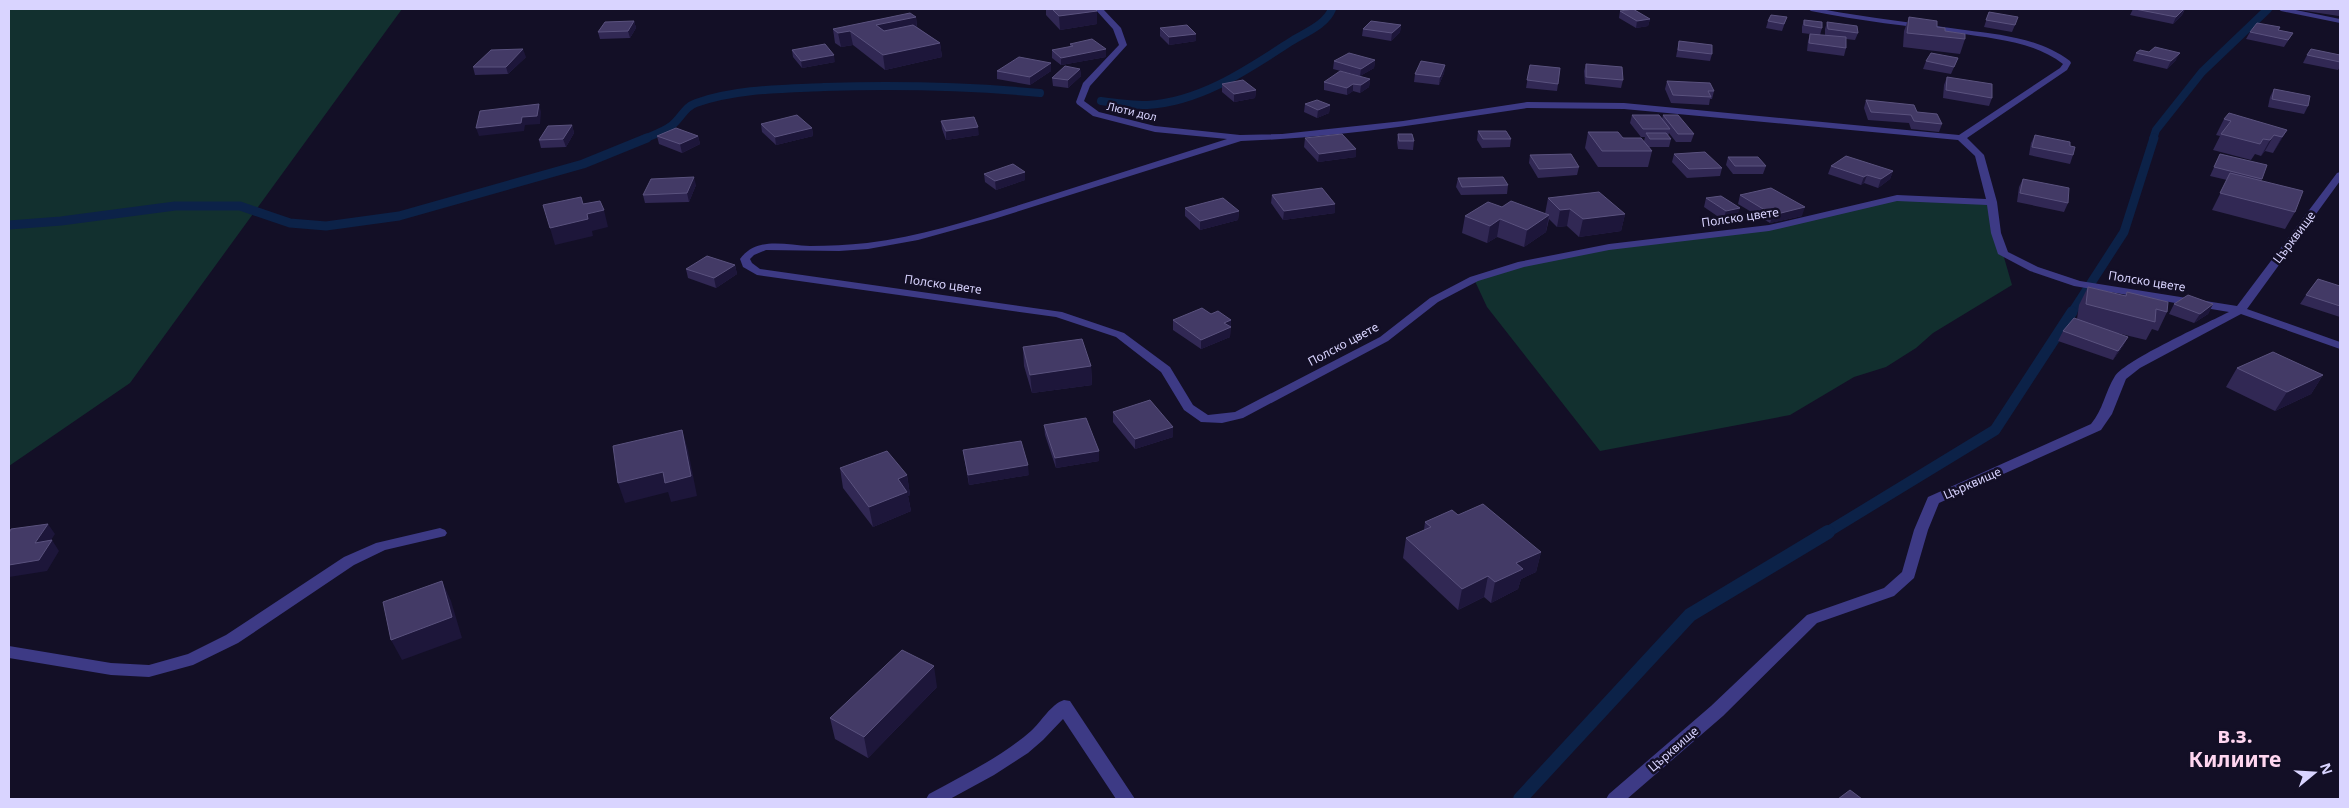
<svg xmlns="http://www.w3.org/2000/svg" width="2349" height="808" font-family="'Noto Sans',sans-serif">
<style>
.green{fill:#12302f}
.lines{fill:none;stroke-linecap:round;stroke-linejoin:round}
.stream-far3{stroke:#0c2248;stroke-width:8}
.stream-far2{stroke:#0c2248;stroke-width:9}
.stream-far1{stroke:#0c2248;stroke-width:11}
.stream{stroke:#0c2248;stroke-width:14}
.street{fill:#3d3a85;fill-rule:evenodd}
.wall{fill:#312854}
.shaded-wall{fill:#1d163a}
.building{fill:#433a66;stroke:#5a527e}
.labels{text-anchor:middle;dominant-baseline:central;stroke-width:5;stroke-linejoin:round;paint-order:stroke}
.far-street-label{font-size:11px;fill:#d9d4ff;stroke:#130f26}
.street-label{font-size:12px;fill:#d9d4ff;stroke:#130f26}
.near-district-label{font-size:21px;font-weight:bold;fill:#ffd6f0;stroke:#130f26}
</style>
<rect width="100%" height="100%" fill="#130f26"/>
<!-- green -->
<path class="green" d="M9,9h393l-272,374 -121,83z
M1897,198l95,4 11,52 9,31 -79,48 -17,15 -30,19 -32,10 -64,38 -190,36 -113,-144 -13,-28 48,-15 87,-17 160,-19z"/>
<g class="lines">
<!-- stream-far3 -->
<path class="stream-far3" d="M1101,101c15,2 31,4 46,4 53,-3 100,-35 143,-63 14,-9 36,-17 42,-33
M644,139c9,-4 19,-7 27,-13 10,-7 13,-19 25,-23 40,-14 85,-14 128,-16 72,-2 144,-1 216,6
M2153,139l3,-9 46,-58 66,-63"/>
<!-- stream-far2 -->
<path class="stream-far2" d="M9,225l52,-4 114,-15h65l50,17 36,3 73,-10 184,-52 64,-26
M2071,314l53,-82 30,-94"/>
<!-- stream-far1 -->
<path class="stream-far1" d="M1826,533l169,-103 77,-118"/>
<!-- stream -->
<path class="stream" d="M1520,799l170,-184 138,-83"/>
<!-- street -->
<path class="street" d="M1095,9h8l18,19 6,17 -37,41 -6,15 15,11 56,14 85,9 42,-1 121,-13 124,-19 97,1 335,32 101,-67 3,-4c-30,-23 -69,-25 -105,-31 -49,-7 -98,-12 -147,-22l-3,-2h13c47,9 96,14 144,21 37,5 74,8 105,31l1,2 -4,7 -100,68 17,17 13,47 4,31 7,19 30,15 42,14 157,25 100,-133 3,-1v9l-93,128 93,33v7l-99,-35 -101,54 -14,11 -14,35 -11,16 -162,73 -11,27 -14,48 -20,18 -77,27 -94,93 -96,83h-21l3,-5 102,-88 96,-91 77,-27 18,-16 12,-42 14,-33 163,-73c12,-14 14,-32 24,-48 11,-16 92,-53 114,-64l-155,-26 -44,-15 -32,-17 -7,-21 -4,-28 -90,-4 -128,30 -160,19 -85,17 -46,14 -40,21 -50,39 -145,77 -21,5 -21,-1 -17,-12 -23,-38 -45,-35 -60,-20 -299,-42 -14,-8 -3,-8c17,-23 45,-14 70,-13 19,0 38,-1 57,-3 56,-7 111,-25 165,-42 65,-21 130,-41 195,-62l-72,-7 -62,-16 -16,-12 -1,-2 7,-19 36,-38 -6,-16zM1527,108l97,1 334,31 17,16 11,43 -89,-4 -128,30 -160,19 -91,18 -48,15 -40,21 -50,39 -145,75 -27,3 -15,-10 -23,-38 -46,-34 -62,-21 -302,-43 -8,-6 -2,-4 4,-4 12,-5 73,1 29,-2 50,-9 76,-21 247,-78c96,-3 191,-19 286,-33z
M2278,9h13l49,10v4l-59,-12z
M440,528l5,2 2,3 -2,3 -60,14 -31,15 -116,78 -45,22 -44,12 -38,-2 -102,-17v-12l102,17 38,2 39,-11 38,-19 118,-78 32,-14z
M1064,700l6,1 65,98h-19l-53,-80 -20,21 -15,13 -34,22 -44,24h-24l3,-5c35,-19 72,-37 102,-63 10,-9 20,-27 33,-31z"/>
</g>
<!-- wall -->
<path class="wall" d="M1046,9h49l2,15 -37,6 -14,-15z
M2133,9h52l-3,6 -9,9 -43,-9z
M2299,9h41v5l-1,2 -40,-6z
M1620,11l30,8 -2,7 -12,2 -17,-10z
M1989,12l26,13 -3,7 -28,-5z
M916,17l1,10 23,16 2,14 -57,13 -32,-25 -12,2 -6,-4 -2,-14z
M1787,17l-5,14 -16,-3 2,-7z
M1909,17l28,10 8,4 20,8 -5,15 -57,-7 1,-16z
M1804,20l18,8 -2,7h5v-6l2,-7 31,11 -3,7 -9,-1v9l-2,8 -37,-5 1,-10 2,-7 -8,-1v-6z
M634,21l2,7 -6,10 -30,1 -2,-7z
M1401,25l-1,7 -9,9 -29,-5 1,-7z
M2280,27l-1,3 14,3 -9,14 -38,-8 4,-7z
M1160,28l36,6v7l-27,4 -9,-9z
M1679,41l33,13 -2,7 -34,-4z
M1070,44l36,13 -45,8 -9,-7v-8l18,-3z
M792,50l43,12 -33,6 -9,-11z
M2136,53l40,7 -9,9 -34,-8z
M2307,55h33v12l-2,3 -35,-7z
M526,57l-18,17 -33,1 -2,-8z
M1958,58l-7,16 -28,-5 3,-8z
M1375,60l-1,8 -14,8 -27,-7 1,-8z
M1586,64l37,16 -2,8 -36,-4 -1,-13z
M1445,65l-1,8 -5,12 -25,-3 1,-8z
M1530,65l28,19 -1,7 -31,-3z
M1080,69l1,7 -13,12 -15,-2 -1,-8z
M997,71h54l-21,14 -33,-6z
M1947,77l45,21 -3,8 -46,-8 1,-13z
M1370,79l-1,8 -9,6 -7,-2 -6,4 -23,-5v-8z
M1667,81l47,10 -2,8h-2l-1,6 -38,-2 -6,-14z
M1222,84l34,6 -1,8 -21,4 -12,-10z
M2274,89l34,17 -4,8 -36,-7 2,-10z
M1866,100l51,12 25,12 -3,8 -28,-3 -2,-6 -41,-3 -4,-12z
M1305,104l25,1 -1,8 -12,5 -13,-6z
M1632,115l30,4 1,-4 31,19 -3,8h-15l-7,-9 -1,3 3,3 -2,8h-20l3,4 -4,16h-50l-13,-19 3,-16 56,9 1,-4h-4l-11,-14z
M2224,119l63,11 -14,23 -8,-2 -4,5 -6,-2 -4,6 -38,-10 7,-14 -4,-1z
M941,121l38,14 -33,5 -4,-11z
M761,124l51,4 1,8 -37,9 -14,-13z
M572,125l2,8 -8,14 -25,1 -2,-8z
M1478,131l33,8 -1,8 -28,1 -5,-8z
M1398,134l16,7 -1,9 -15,-1 -1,-7z
M2035,135l35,11 3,9 -3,9 -41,-9 2,-12z
M657,136h41l2,8 -18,9 -23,-9z
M1305,138l51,11v8l-38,5 -14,-15z
M1674,154l48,14 -2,8 -33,2 -15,-16z
M2220,154l42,25 -1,2 34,31 -10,17 -73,-19 15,-30 -17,-4z
M1530,155l49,12 -2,8 -39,3 -9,-15z
M1728,157l38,9 -3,8h-30l-7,-9z
M1831,166l62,5 -3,8 -12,9 -14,-5 -3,2 -33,-11z
M1025,172v8l-29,10 -11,-8 -1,-8z
M1458,178l50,7 -1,9 -46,1 -5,-8z
M2023,179l45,24 -4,9 -47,-10 2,-15z
M696,185l-7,17 -44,1 -2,-8z
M1272,195l63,18 -52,7 -12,-17z
M1740,195l62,21 -32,7 -32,-19z
M1548,198l77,16 -4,17 -42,6 -12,-11 -10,1 -8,-8 -3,13 -22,15 -27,-10 -10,6 -25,-10 3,-17 37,-9 43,7z
M1706,198l31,19 -14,3 -19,-13z
M1185,208l54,3 -1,9 -38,10 -15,-14z
M735,265l2,9 -21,14 -28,-10 -2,-9z
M2340,286v31l-40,-13 6,-9z
M2088,287l37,9 2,-4 40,20 -9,19 -6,-2 -6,11 -29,-7 11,4 -5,9 -10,14 -55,-19 5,-10 14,-12 2,-14z
M2174,304h39l-5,10 -14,9 -25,-9z
M1211,314l20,6 -1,17 -29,12 -28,-19v-10z
M1023,347l68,19 1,19 -60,8 -8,-27z
M2237,368l86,7 -12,19 -36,17 -49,-24z
M1113,412l60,15v10l-38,12 -22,-27z
M1044,425l55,26v10l-43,7 -11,-33z
M963,450l66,25 -60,10z
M840,468l67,7 3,20 -2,1 3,15 -38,16 -30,-39z
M1458,515l83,37 -5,20 -15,7 -3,10 -27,14 -7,-6 -26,13 -55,-52 3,-20 18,-8 1,-8z
M937,687l-69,71 -33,-19 -5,-21z"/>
<!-- shaded-wall -->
<path class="shaded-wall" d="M2184,9l-2,6 -9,9 3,-7z
M1097,11v13l-37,6 -1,-14z
M916,17l1,14 -39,8 -2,-14z
M1650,19l-2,7 -12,2 1,-7z
M634,21l2,7 -6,10 -2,-7z
M1401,25l-1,7 -9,9 1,-8z
M850,31l3,14 -12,2 -3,-14z
M1196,34v7l-27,4v-8z
M940,43l2,14 -57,13 -2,-15z
M523,49l3,8 -18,17 -2,-7z
M1106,49v8l-45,8v-7z
M2180,53l-4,7 -9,9 4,-8z
M834,55l1,7 -33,6 -1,-7z
M1375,60l-1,8 -14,8 1,-7z
M1051,63v8l-21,14v-8z
M1445,65l-1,8 -5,12 1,-8z
M1080,69l1,7 -13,12v-8z
M1370,79l-1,8 -9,6 1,-8z
M1353,84v7l-6,4v-7z
M1256,90l-1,8 -21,4v-8z
M539,104l2,8 -1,12 -15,1 -1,6 -45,5 -3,-8 46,-11z
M1330,105l-1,8 -12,5 1,-8z
M572,125l2,8 -8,14 -3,-8z
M978,127l1,8 -33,5v-9z
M812,128l1,8 -37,9 -1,-8z
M2287,130l-9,15 -5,8 9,-16z
M2274,135l-9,16 -4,5 9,-16z
M698,136l2,8 -18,9 -2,-9z
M1356,149v8l-38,5 1,-8z
M1893,171l-3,8 -12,9 3,-9z
M1025,172v8l-29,10 -1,-9z
M1867,175l-3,8 -3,2 3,-8z
M694,177l2,8 -7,17 -2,-9z
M1335,204v9l-52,7 1,-9z
M1805,207l-3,9 -32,7 3,-8z
M1740,208l-3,9 -14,3 3,-9z
M1570,209l-3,17 -10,1 3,-17z
M604,210l4,17 -16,4 1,5 -38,9 -5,-17 37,-14z
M1239,211l-1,9 -38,10v-9z
M1625,214l-4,17 -42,6 4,-18z
M1549,215l-3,17 -22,15 3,-17z
M1500,219l-3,18 -10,6 3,-17z
M735,265l2,9 -21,14 -2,-10z
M2213,304l-5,10 -14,9 6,-9z
M1231,320l-1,17 -29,12v-9l23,-17z
M2128,337l-5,9 -10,14 5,-9z
M1091,366l1,19 -60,8 -2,-18z
M2323,375l-12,19 -36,17 12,-19z
M1173,427v10l-38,12v-10z
M682,430l6,20 9,46 -26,6 -3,-10 -43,11 -7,-20z
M1099,451v10l-43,7 -1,-10z
M1028,465l1,10 -60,10 -1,-10z
M907,475l3,20 -2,1 3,15 -38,16 -4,-20 29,-28z
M48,524l7,10 -13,20 -7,-11z
M52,540l7,11 -12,20 -38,6v-12z
M1541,552l-5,20 -15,7 -3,10 -27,14 4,-21 21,-19z
M1488,576l-4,21 -26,13 4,-21z
M442,581l9,20 11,37 -60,22 -11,-20z
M934,666l3,21 -69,71 -4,-21z"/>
<!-- building -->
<path class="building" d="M1052,9h43l2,2 -38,5z
M1633,9l17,10 -13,2 -17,-10z
M2135,9h49l-8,8z
M1989,12l29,5 -3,8 -29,-5z
M910,13l6,4 -40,8 8,6 29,-6 27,18 -57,12 -33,-24 -12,2 -5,-4z
M1771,15l16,2 -3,7 -16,-3z
M1909,17l28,4v6l8,1v3l20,3v5l-58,-6z
M1804,20l18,2v6l-18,-3z
M634,21l-6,10 -30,1 7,-10z
M1371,21l30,4 -9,8 -29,-4z
M1827,22l30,4 1,7 -30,-4z
M2257,23l23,4 -2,3 15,3 -5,7 -38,-8z
M1187,25l9,9 -27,3 -9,-9z
M1810,34l36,3v11l-37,-5z
M1092,39l14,10 -45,9 -9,-8 21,-4 -3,-2z
M1679,41l33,4v9l-34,-4z
M825,44l9,11 -33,6 -9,-11z
M2155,47l25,6 -9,8 -35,-8 4,-3 9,2z
M523,49l-17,18h-33l18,-17z
M2311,49l29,6v7l-33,-7z
M1349,53l26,7 -14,9 -27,-8z
M1931,53l27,5 -4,9 -28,-6z
M1019,57l32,6 -21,14 -33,-6z
M1421,61l24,4 -5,12 -25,-3z
M1586,64l36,3 1,13 -37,-3z
M1530,65l30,3 -2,16 -31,-4z
M1065,66l15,3 -12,11 -16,-2z
M1340,71l30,8 -9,6 -8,-1 -6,4 -23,-6z
M1947,77l45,7v14l-46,-8z
M1243,80l13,10 -22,4 -12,-10z
M1667,81l43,2 4,8h-6l3,6 -38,-2z
M2274,89l36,7 -2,10 -36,-7z
M1317,100l13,5 -12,5 -13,-6z
M1866,100l48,5 3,7 20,2 5,10 -28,-3 -3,-6 -40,-3z
M539,104l-2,12 -15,1 -1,6 -45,5 4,-17z
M2229,113l58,17 -5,7 -8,-2 -4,5 -7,-1 -3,5 -39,-10 10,-13 -7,-2z
M797,115l15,13 -37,9 -14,-13z
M1632,115h27l11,14h-27z
M1663,115h15l16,19h-16z
M974,117l4,10 -32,4 -5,-10z
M572,125l-9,14 -24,1 9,-14z
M676,128l22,8 -18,8 -23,-8z
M1478,131h28l5,8h-28z
M1588,132h30l5,6h18l11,13h-50z
M1646,133h20l5,6h-21z
M1342,134l14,15 -37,5 -14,-16z
M1398,134h14l2,7h-15z
M2035,135l35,7v4l5,1 -2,8 -41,-8z
M1705,152l17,16 -33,1 -15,-15z
M1571,154l8,13 -40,2 -9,-14z
M2220,154l47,11 -5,14 -48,-12z
M1846,156l47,15 -12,8 -14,-4 -3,2 -33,-11z
M1728,157h30l8,9h-31z
M1013,164l12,8 -30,9 -11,-7z
M2230,173l73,18 -8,21 -75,-19z
M694,177l-7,16 -44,2 8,-16z
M1503,177l5,8 -46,2 -4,-9z
M2023,179l46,9 -1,15 -48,-10z
M1322,188l13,16 -51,7 -12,-16z
M1771,188l34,19 -32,8 -33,-20z
M1599,192l26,22 -42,5 -13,-10 -10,1 -12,-12z
M1721,196l19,12 -14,3 -20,-13z
M581,197l2,7 17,-3 4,9 -17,4 1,5 -38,9 -7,-23z
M1223,198l16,13 -39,10 -15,-13z
M1511,201l38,14 -22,15 -27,-11 -10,7 -25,-10 23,-14 14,5z
M707,256l28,9 -21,13 -28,-9z
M2318,279l22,7v20l-34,-11z
M2088,287l38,9 1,-4 41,10 -1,10 -11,-3 -1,13 -69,-18z
M2188,295l25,9 -13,10 -26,-10z
M1202,308l9,6 7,-3 13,9 -7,3 7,4 -30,13 -28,-20z
M2074,318l54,19 -10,14 -55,-20z
M1082,339l9,27 -61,9 -7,-28z
M2273,352l50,23 -36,17 -50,-24z
M1150,400l23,27 -38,12 -22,-27z
M1086,418l13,33 -44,7 -11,-33z
M682,430l9,46 -26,7 -2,-11 -45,11 -5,-37z
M1021,441l7,24 -60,10 -5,-25z
M887,451l20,24 -9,4 9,13 -38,15 -29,-39z
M1483,504l58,48 -25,11 7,6 -28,13 -7,-6 -26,13 -56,-51 25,-11 -6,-5 27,-12 6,5z
M48,524l-13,19 17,-3 -13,20 -30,5v-32l2,-4z
M442,581l10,36 -61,23 -8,-38z
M902,650l32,16 -70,71 -34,-19z
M1850,790l12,9h-24z"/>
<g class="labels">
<!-- far-street labels -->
<g class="far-street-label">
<text transform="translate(1132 111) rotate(13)">Люти дол</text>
</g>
<!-- street labels -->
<g class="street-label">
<text transform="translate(1740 217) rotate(-8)">Полско цвете</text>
<text transform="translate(2294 237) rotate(-53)">Църквище</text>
<text transform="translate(2147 281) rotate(9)">Полско цвете</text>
<text transform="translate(943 284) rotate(8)">Полско цвете</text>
<text transform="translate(1343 344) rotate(-28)">Полско цвете</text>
<text transform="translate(1972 483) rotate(-24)">Църквище</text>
<text transform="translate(1673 749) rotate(-41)">Църквище</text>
</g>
<!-- near-district labels -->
<g class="near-district-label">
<text x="2235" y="735">в.з.<tspan x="2235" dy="24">Килиите</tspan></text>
</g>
</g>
<!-- border -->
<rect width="2349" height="808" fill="none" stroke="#d9d4ff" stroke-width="20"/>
<!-- north arrow -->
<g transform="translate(2314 773) rotate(72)" stroke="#130f26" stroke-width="4" paint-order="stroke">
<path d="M0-4L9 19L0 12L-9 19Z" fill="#d9d4ff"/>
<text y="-8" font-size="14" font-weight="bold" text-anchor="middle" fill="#d9d4ff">N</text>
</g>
</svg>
